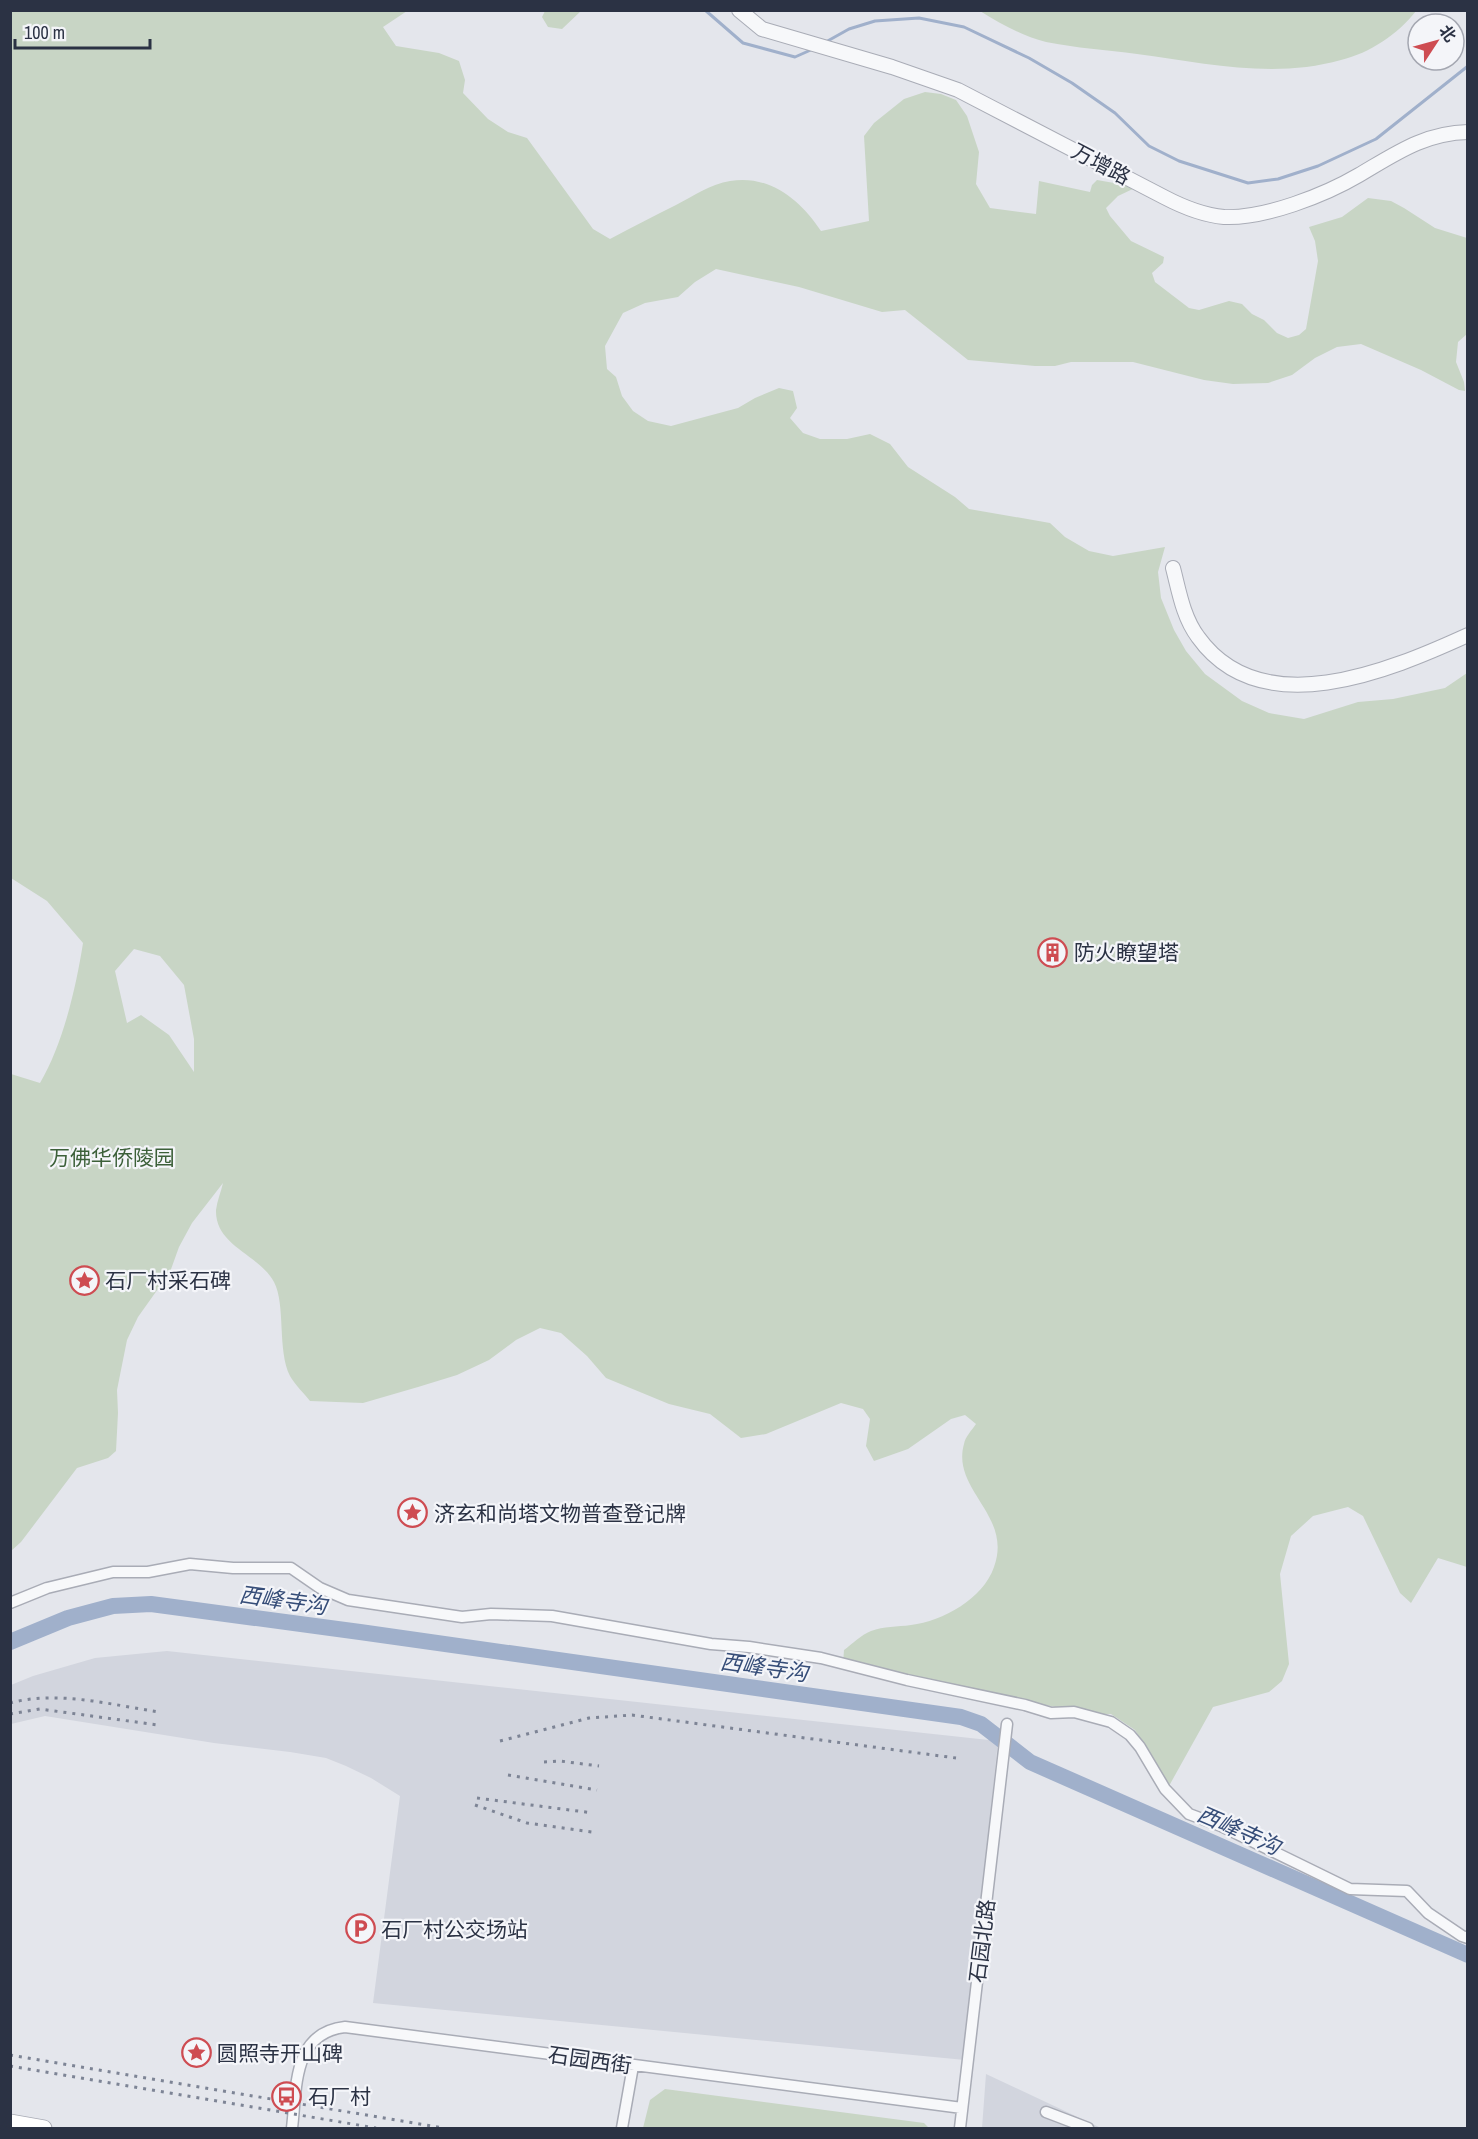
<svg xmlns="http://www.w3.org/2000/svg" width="1478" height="2139" font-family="'Archivo Narrow','Noto Sans SC',sans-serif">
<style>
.built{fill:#d2d5de}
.green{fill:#c8d5c5;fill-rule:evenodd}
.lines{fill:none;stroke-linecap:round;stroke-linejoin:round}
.stream{stroke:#a0b0cb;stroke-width:3}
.river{stroke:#a0b0cb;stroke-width:16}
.minor-casing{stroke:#a9acb6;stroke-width:13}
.tertiary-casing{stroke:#a9acb6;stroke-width:16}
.secondary-casing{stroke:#a9acb6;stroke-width:17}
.minor{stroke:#f7f8fa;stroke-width:10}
.tertiary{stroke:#f7f8fa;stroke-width:14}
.secondary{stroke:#fff;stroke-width:15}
.rail{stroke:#7d8495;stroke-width:3;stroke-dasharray:3 6;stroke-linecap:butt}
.labels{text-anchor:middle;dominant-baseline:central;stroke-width:4.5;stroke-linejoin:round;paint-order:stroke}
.street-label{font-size:21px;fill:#2b3244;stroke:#f4f5f9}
.poi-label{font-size:21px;fill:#2b3244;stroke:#f4f5f9;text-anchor:start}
.park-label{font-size:21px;fill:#3c6039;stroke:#f4f5f9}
.water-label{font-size:22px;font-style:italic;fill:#364d78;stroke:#f4f5f9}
</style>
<rect width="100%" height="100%" fill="#e4e6ec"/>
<!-- built -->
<path class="built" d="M167,1651l831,90 -33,319 -592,-57 27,-207 -29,-18 -25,-12 -20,-8 -36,-6 -76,-9 -169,-27 -34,8v-39l22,-9 62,-18z
M986,2074l115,54h-119z"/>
<!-- green -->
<path class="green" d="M11,11h396l-24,16 13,19 43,7 20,8 6,19 -2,13 25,26 20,13 19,6 66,91 17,10c22,-12 44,-23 66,-34 17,-9 35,-21 54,-24 40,-7 71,20 91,50l48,-10 -5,-85 10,-13 30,-24 21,-7 16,2 15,6 11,16 12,36 -3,32 14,24 46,6 3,-33 51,11 2,-7 5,-5 40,7 -19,9 -12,12 4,8 21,25 33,16 -1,6 -11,10 3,9 34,26 10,2 30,-9 13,3 10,10 12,6 13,13 11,5 11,-3 7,-6 12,-68 -3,-20 -6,-14 33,-10 26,-19 23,3 13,7 31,20 32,10v96l-9,8 -2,20 8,20 1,9 -6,-1 -38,-20 -60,-26 -24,3 -22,11 -23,17 -24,8 -35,1 -29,-4 -71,-18h-62l-16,4h-20l-67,-6 -63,-50 -23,2 -83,-25 -83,-18 -21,13 -17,15 -33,6 -22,10 -18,33 2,23 9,8 6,19 11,15 15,10 23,5 67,-18 17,-10 24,-10 14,3 4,17 -7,10 13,15 17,6h27l23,-5 20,10 18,23 47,30 14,12 81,14 15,14 24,14 24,5 52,-9 -7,25 3,26 13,32 12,21 19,23 37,27 27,12 35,6 54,-17 35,-3 52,-11 22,-15v894l-29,-9 -27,45 -11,-10 -37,-77 -15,-9 -35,9 -22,20 -11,38 9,90 -7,17 -13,11 -56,15 -44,79 -34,-56 -24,-16h-21l-247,-50 1,-14c8,-6 17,-15 27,-19 13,-5 26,-4 40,-6 32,-4 72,-26 83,-58 19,-52 -43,-77 -30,-123 1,-7 8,-14 12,-20l-11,-9 -14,4 -43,30 -34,12 -8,-15 4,-27 -7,-10 -22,-6 -75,31 -25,4 -31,-24 -41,-10 -63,-26 -19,-22 -26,-23 -21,-5 -24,12 -27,20 -32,15 -39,12 -55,16 -53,-2c-6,-8 -15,-16 -20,-25 -13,-26 -4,-71 -16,-94 -15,-28 -59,-36 -58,-72 1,-9 5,-18 7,-27l-31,40 -13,24 -9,25 -32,45 -11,23 -10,50 1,23 -2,38 -8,7 -31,10 -56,74 -10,9v-477l29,9c23,-39 36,-95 43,-140l-36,-42 -36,-23zM134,949l26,7 24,29 10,54v33l-25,-37 -28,-20 -14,8 -12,-52z
M545,11v-1l36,1 -19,18 -14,-2 -6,-10z
M980,11l436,-1v1c-18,23 -46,42 -75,49 -67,19 -137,3 -204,-6 -30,-4 -61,-6 -91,-12 -24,-6 -45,-18 -66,-31z
M665,2089l259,34 5,5h-286l7,-28z"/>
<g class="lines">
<!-- stream -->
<path class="stream" d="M705,10l38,33 52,14 18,-8
M824,43l25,-14 26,-8 44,-3 45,9 65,31 43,25 43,30 34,33 30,15 69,22 30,-4 40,-13 58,-27 92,-73"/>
<!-- river -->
<path class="river" d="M10,1642l58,-24 45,-12 38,-2 209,28 601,85 20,7 49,38 438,193"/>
<defs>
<path id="minor" d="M10,1603l37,-15 66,-16h35l42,-8 43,4h58l29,20 28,12 114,17 29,-3 61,2 159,28 38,3 72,11 86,22 118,25 26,8 23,-1 37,10 19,13 10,12 25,42 24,25 32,12 129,63 57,2 21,22 34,23 6,2
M1046,2112l42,16
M292,2128c5,-40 0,-95 53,-101l617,81
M622,2128l11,-62
M960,2128l47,-404"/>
<path id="tertiary" d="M739,10l23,19 130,38 66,23 206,107c19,10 38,18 60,20 40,2 101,-22 135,-42 36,-21 65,-42 109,-43
M1173,568c6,23 10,49 25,69 63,88 191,34 270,-2"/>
<path id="secondary" d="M10,2122l34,6"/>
</defs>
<!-- minor casing -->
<use href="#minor" class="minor-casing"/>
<!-- tertiary casing -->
<use href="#tertiary" class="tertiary-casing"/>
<!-- secondary casing -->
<use href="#secondary" class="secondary-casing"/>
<!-- minor -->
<use href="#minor" class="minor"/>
<!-- tertiary -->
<use href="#tertiary" class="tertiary"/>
<!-- secondary -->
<use href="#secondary" class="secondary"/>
<!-- rail -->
<path class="rail" d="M10,1703c48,-13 102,2 149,9
M10,1714l30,-5 118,16
M500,1741l89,-23 43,-3 324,43
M544,1762l16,-1 39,5
M508,1775l89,15
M477,1798l116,15
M475,1805l52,18 65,9
M10,2055l433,73
M10,2066l366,62"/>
</g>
<!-- icons -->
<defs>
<symbol id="building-ring" viewBox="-11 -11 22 22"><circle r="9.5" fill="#f4f5f9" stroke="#ce4c52" stroke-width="1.5"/><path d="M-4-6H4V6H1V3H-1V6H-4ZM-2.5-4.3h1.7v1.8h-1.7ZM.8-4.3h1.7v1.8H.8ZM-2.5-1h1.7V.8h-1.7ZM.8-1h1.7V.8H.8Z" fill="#ce4c52"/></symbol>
<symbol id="sight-ring" viewBox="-11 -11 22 22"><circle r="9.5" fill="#f4f5f9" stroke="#ce4c52" stroke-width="1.5"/><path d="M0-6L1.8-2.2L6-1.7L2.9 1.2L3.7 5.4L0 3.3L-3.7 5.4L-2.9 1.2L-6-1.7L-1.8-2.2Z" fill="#ce4c52"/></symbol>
<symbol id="parking-ring" viewBox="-11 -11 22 22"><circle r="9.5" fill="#f4f5f9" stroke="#ce4c52" stroke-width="1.5"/><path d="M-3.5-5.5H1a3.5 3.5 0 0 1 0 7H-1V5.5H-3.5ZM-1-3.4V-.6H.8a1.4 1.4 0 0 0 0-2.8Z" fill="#ce4c52"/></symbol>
<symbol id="bus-ring" viewBox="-11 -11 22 22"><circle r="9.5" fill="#f4f5f9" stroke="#ce4c52" stroke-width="1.5"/><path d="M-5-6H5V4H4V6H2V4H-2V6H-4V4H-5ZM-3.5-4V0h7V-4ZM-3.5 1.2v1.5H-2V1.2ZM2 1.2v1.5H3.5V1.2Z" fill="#ce4c52"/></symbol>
</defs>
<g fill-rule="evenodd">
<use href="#building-ring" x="1036" y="936" width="33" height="33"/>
<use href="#sight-ring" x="68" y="1264" width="33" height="33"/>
<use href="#sight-ring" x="396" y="1496" width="33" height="33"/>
<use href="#parking-ring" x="344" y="1912" width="33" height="33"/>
<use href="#sight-ring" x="180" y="2036" width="33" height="33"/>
<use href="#bus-ring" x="270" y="2080" width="33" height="33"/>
</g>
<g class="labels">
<!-- street labels -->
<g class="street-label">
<text transform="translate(1101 164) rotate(28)">万增路</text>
<text transform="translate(982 1941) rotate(-83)">石园北路</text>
<text transform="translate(590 2060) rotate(8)">石园西街</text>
</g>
<!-- poi labels -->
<g class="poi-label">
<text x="1074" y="952">防火瞭望塔</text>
<text x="105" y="1280">石厂村采石碑</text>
<text x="434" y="1513">济玄和尚塔文物普查登记牌</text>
<text x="381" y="1929">石厂村公交场站</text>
<text x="217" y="2053">圆照寺开山碑</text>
<text x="308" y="2096">石厂村</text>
</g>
<!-- park labels -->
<g class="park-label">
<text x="112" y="1157">万佛华侨陵园</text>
</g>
<!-- water labels -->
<g class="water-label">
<text transform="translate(283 1600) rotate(8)">西峰寺沟</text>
<text transform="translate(764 1667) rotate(8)">西峰寺沟</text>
<text transform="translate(1239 1830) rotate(24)">西峰寺沟</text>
</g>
</g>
<!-- border -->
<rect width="1478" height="2139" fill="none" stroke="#2b3244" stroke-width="24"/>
<!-- north arrow -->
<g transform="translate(1436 42) rotate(54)"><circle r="28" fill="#f4f5f9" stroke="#a4a7b1" stroke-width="1.5"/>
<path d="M0-4.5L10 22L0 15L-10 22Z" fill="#ce4c52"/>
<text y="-9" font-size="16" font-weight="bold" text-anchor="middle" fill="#2b3244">北</text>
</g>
<!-- scale -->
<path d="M15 39v9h135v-9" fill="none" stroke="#2b3244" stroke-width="3"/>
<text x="24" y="39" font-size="18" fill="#2b3244" stroke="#f4f5f9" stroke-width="4.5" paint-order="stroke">100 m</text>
</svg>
